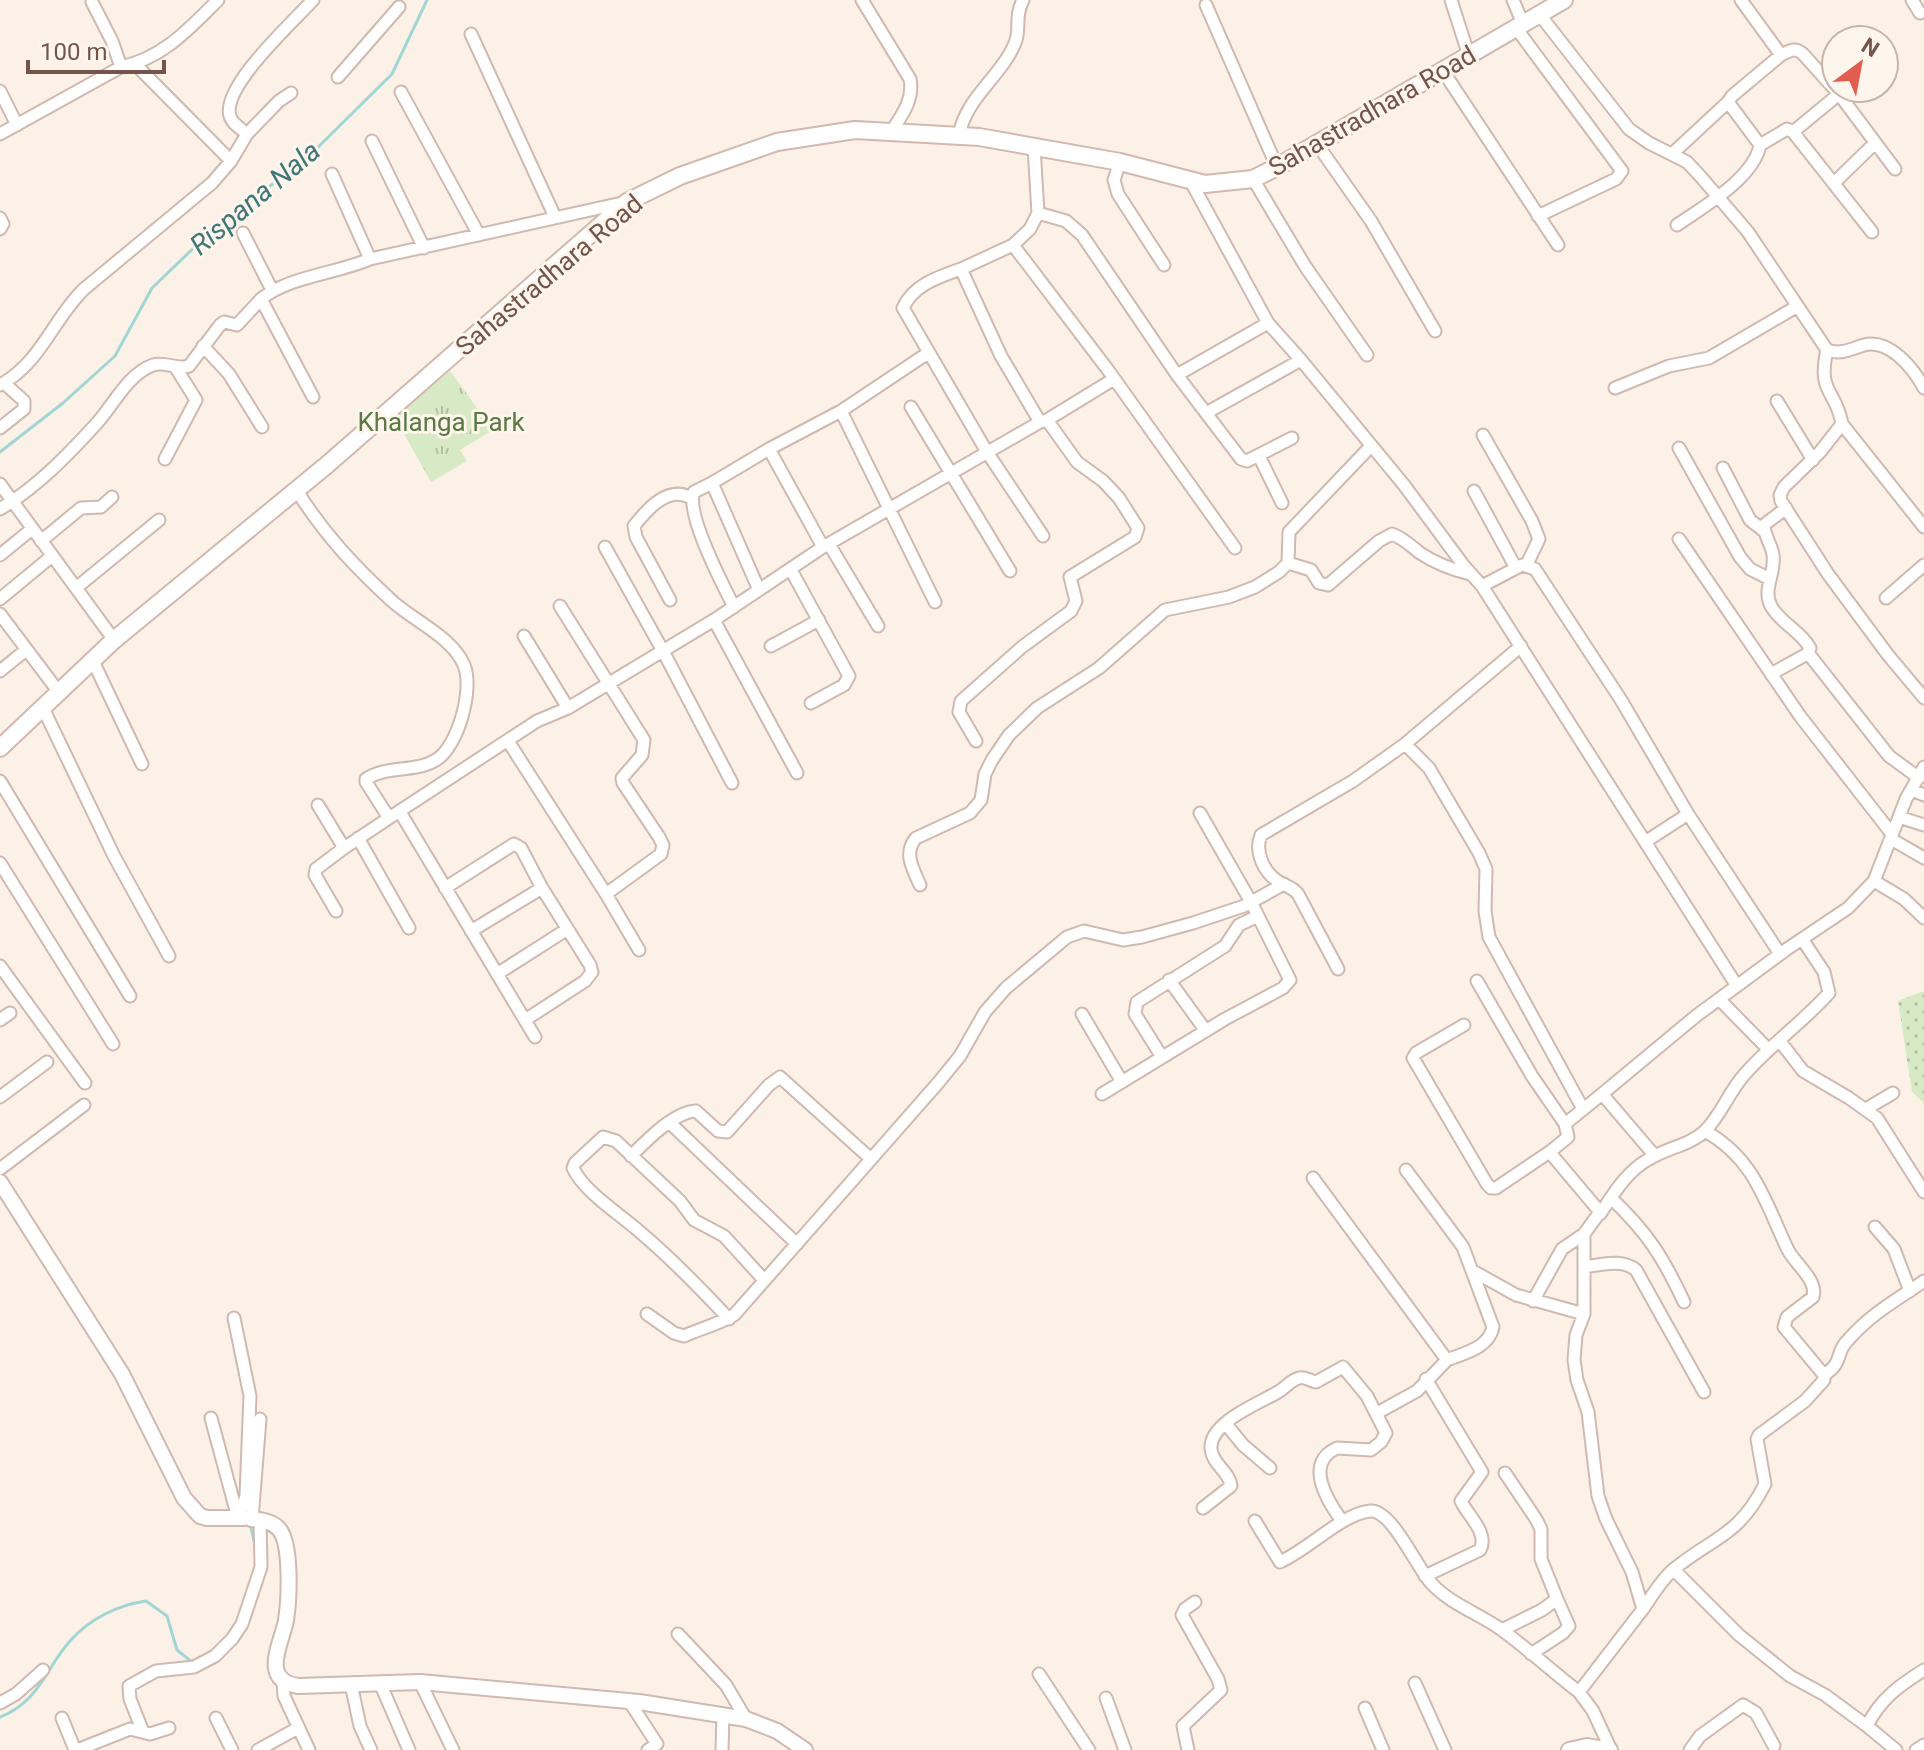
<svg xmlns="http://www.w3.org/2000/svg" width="1924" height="1750" font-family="Roboto,sans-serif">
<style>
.grass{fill:url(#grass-dots)}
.park{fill:url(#park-tufts)}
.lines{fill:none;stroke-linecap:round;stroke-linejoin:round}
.stream{stroke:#a2d5d6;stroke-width:3}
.minor-casing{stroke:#cfb9b0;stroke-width:15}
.tertiary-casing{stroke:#cfb9b0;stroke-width:18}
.secondary-casing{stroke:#d2b8ad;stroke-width:20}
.minor{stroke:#fff;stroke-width:11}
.tertiary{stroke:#fff;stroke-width:14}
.secondary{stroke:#fff;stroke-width:16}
.labels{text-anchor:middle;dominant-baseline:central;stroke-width:6;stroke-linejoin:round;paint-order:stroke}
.street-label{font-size:26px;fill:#74554c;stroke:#fef5ec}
.park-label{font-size:26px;fill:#5b7944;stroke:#fef5ec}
.water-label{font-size:28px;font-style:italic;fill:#407779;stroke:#fef5ec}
</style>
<defs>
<pattern id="grass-dots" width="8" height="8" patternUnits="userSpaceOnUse" patternTransform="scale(2)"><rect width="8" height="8" fill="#d8e9c5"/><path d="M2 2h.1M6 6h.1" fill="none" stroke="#b4c0a2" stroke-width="1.8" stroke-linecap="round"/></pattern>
<pattern id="park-tufts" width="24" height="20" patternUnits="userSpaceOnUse" patternTransform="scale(2)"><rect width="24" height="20" fill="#d8e9c5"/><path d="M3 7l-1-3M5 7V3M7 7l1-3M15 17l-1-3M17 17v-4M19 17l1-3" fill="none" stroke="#b4c0a2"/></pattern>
</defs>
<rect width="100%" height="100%" fill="#fcf1e6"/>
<!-- grass -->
<path class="grass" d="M1924,991v112l-12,-11 -14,-91z"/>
<!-- park -->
<path class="park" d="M450,371l43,59 -33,20 7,11 -36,21 -37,-66z"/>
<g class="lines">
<!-- stream -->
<path class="stream" d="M0,452l63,-49 52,-47 37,-68 75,-72 73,-51 92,-91 35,-74
M250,1523l6,27
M0,1717c40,-16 45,-48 70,-76 19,-22 48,-36 76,-40l21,15 10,34 15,12 5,-2"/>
<defs>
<path id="minor" d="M862,0l48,79c4,21 -8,36 -19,53
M1451,0l18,56
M1513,0l10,24
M1741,0l40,55c10,-5 14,-8 22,-1l36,40 56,75
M1912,0l8,13
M92,2l20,39 9,26
M1206,5l71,162
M1540,15l89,114 20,14 38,19 14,15 47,55 79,118c14,5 24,-1 37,-5 25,-7 49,23 60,43
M1516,28l106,143 -6,8 -78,37
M471,34l84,183
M135,64l96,97
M1443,71l115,174
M338,77l61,-70
M0,91l17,34
M401,92l78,143
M1793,132l46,-38
M0,134l121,-67c42,-9 68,-38 97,-67
M247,134l32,-33 12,-8
M959,136c6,-38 42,-59 56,-93 6,-14 -1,-26 8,-43
M372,141l52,107
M1317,144l54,77 64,110
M1760,145l27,-16 6,3 79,100
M1034,147l4,66
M1673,153l55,-51
M1120,162l-6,18 4,14 46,71
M332,174l38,85
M1253,179l52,87 62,89
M1834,183l41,-40
M0,218l3,6 -3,5
M1677,225c26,-18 77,-47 83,-80l-32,-43 4,-6 49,-41
M243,233l29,57
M961,269c-23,8 -48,16 -58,39l84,144 56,84
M1268,323l33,37
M203,346l26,28 33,53
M1827,350c-10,44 9,39 15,74l-22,28 -36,35 -4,8 1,6 47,73 60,81 36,43
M1177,375l91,-52 -78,-143
M0,385c41,-22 53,-66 84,-96l128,-106 19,-22 16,-27c-5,-5 -15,-10 -17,-18 -9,-29 64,-95 83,-116
M1615,388l54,-22 40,-8 87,-51
M313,397l-52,-98c29,-23 74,-25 109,-40l252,-56
M1777,401l36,59
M911,407l99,164
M841,411l87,-58
M1206,413l95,-53 103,125 60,81 18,20 255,400
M1047,420l67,-41
M1842,424l82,103
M0,428l24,-19v-8l-20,-18
M1483,435l49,86 7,18 -12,25
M1679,448l61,109 10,12 20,10
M769,449l72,-38 94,191
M1259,456l23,47
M165,459l31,-59 -20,-32
M1723,468l27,52 14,11
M712,483l57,-34 54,98
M0,484l114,156
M297,491c28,44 56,74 95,110 22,20 60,36 72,64 10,24 -6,82 -28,95 -22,13 -49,5 -70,19v3l23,36 148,-97 31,-13 146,-88 109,-73 217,-125
M1474,491l42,77
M0,509c36,-21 69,-55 97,-86 17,-19 31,-49 56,-58 12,-4 23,5 36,1l31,-41 4,-3 13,3 24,-26
M1679,539l121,177 92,118
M41,541l40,-33 20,-1 11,-10
M829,544l49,82
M605,547l58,104 69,132
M1235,548l-127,-178 -95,-125 17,-16 8,-16 28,8 16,14 95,140 64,84 6,2 45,-23
M0,555l32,-26
M1288,563l23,7 8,13 9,2 51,-44 13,-7c11,4 19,12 28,19 15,10 33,17 50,21
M791,570l58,106 -5,9 -33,18
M1482,586l40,-21 13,4 86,131 67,114 92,140
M76,588l83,-68
M1886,598l38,-33
M0,599l52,-43
M670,600l-34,-63 -2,-11c14,-18 35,-41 57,-28
M734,607c-11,-22 -49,-94 -40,-115l18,-9 47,107
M0,614l58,77
M714,620l83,153
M524,636l44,72
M771,646l48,-26
M1808,653l81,103 30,22
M92,659l50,105
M0,671l26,-21
M1771,674l36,-20 3,-6c-9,-17 -30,-25 -39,-42 -9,-16 5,-34 2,-51 -1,-10 -9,-19 -9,-30l22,-17
M42,706l72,150 55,100
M508,741l98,153 55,-40 2,-9 -4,-8 -36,-54 -1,-5 20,-23 2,-15 -84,-134
M976,741l-17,-29 2,-11 61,-54 49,-36 5,-10 -6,-24 65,-40 3,-9 -19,-30 -16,-17 -26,-19 -30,-42 -7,2 -39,-66 -40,-87 52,-24
M1405,744l24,24 50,85 7,16 -1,42 4,26 94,172
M0,781l130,215
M1912,790l12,5
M318,805l26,43
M400,812l135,225
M1899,817l25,8
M358,838l51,90
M1891,839l33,19
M1645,842l43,-28
M0,863l113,181
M1874,881l30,18 20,19
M920,885c-7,-16 -17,-32 -4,-47l54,-25 11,-13 4,-26 7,-14 17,-25 28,-27 62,-40 66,-58 64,-13 26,-10 24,-15 9,-9 1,-31 82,-86
M445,888l69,-44 7,4 21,40
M606,894l33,56
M336,911l-21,-36 1,-6 28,-21 45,-30
M471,931l71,-43 48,77 2,7 -7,9 -60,39
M0,966l85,117
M1338,969l-40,-75c-6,-7 -10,-7 -17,-11 -17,-9 -27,-31 -20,-48l92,-54 52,-37 116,-98
M497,974l69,-44
M1169,980l37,51
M1477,981l55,95 33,48
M1719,999l49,50
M1082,1014l40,68
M0,1020l10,-7
M1464,1025l-48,28 -3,5 74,126 4,4h5l55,-37
M1779,1040l24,31 46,27 28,20 47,74
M1162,1057l-27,-43 2,-12 88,-56 14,-21 19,-9
M1102,1094l123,-75 58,-31 7,-8 -39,-78 -51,-89
M1602,1094l-37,30 3,13 -17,14 1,4 48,57 -16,22v80l-8,21 -2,25 3,20 11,32 10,84 8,23 26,53 11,37 -64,83 14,19 18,39
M0,1097l47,-35
M1866,1109l27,-16
M670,1123l127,121
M631,1156c16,-16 43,-44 65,-45l22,20 9,1 42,-47 11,-8 91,82
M1655,1156l-53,-62 94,-78 91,-67 61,-41 26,-27 32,-82 18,-32
M0,1169l84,-64
M1406,1170l57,77 30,80c-4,21 -29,26 -46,33
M1313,1178l134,182 -30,31 -40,22
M1611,1198c36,34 52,59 73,104
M1600,1214c14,-21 27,-43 49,-55 18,-11 41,-14 56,-28 16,-16 24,-39 39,-56 26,-30 58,-52 85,-82l-5,-21 -22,-33
M1875,1227l19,22 16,42
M1584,1267c17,-2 38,-9 52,3l68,122
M1473,1271l43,24 68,19
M1533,1301l29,-52 22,-15
M647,1314l27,19 10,3c13,-6 43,-15 51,-22l203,-231 22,-27 25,-44 21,-24 61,-51 17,-6 39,9 19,-3 51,-14 51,-17 40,-22
M234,1318l16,78 -4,99 -3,12 -6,7
M729,1319c-28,-30 -57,-60 -89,-87 -20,-18 -56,-40 -67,-64l2,-5 28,-26 13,4 64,60 14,19 30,16 40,44
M1824,1375c21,-14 10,-21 24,-35 24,-27 47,-39 76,-59
M211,1418l27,100
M1226,1424l17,21 27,23
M1203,1508l28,-22c-1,-14 -19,-22 -20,-37 -2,-27 49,-46 67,-57 7,-4 13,-12 21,-14 6,-2 11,3 17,4l27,-15 24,29 19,37 -5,9 -10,8 -34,-2c-34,15 -9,54 5,73
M252,1519l8,-100
M1255,1521l25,41c29,-13 62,-48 90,-51 21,-3 47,57 61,72 19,21 49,31 71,47 27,20 51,42 77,62
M1674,1570l65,65 51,41 35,19 42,31
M1425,1576l55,-26c9,-17 -12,-34 -19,-49l21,-29 -56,-93
M1643,1609c9,-13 18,-29 31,-40 41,-33 65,-33 91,-85l-8,-45 2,-4 46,-34 19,-21v-5l-40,-48 3,-10 26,-20c5,-17 -18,-33 -25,-47 -23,-48 -33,-91 -83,-119
M1502,1630l40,-20 15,-11 -16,-40v-30l-5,-10 -31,-46
M678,1634l48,51 20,34
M1531,1654l32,-21 6,-7 -12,-27
M1039,1674l50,76
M283,1681l1,15 25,54
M420,1682l33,68
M380,1683l29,67
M1415,1683l30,67
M351,1684l9,42 11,24
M1106,1698l19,52
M629,1701l28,43 -9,6
M0,1703l16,-9 27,-24
M1365,1708l18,42
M62,1718l13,32
M216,1718l16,32
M143,1732l-13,-33 -1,-13 27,-15 38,-4 21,-11 17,-17 10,-15 19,-57 -1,-47
M77,1750l53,-21 20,5 19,-6
M258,1750l40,-22
M722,1750l1,-36
M1188,1750l-5,-24 38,-36 -3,-11 -36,-64 3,-6 10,-7
M1690,1750l10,-14 43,-31 13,8 18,33
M1896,1750l-29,-24c13,-27 33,-41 57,-56
M1916,1750l8,-5"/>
<path id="tertiary" d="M0,1182l122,192 62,124 16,18 7,2h37
M251,1519c9,1 21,2 28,10 13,15 10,72 7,91 -4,23 -27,60 12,66l122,-4 219,20 107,17 31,12 28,19
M1569,1750l18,-4 23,4"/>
<path id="secondary" d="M0,748l114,-108 214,-176 299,-262 53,-26 97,-34 78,-12 124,7 141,25 85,22 48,-5 24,-12 287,-167"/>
</defs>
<!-- minor casing -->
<use href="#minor" class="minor-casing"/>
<!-- tertiary casing -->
<use href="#tertiary" class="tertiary-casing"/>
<!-- secondary casing -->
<use href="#secondary" class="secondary-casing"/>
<!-- minor -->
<use href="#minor" class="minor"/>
<!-- tertiary -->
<use href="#tertiary" class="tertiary"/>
<!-- secondary -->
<use href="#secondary" class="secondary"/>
</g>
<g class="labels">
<!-- street labels -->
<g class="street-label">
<text transform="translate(1372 111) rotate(-30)">Sahastradhara Road</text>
<text transform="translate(549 275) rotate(-40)">Sahastradhara Road</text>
</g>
<!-- park labels -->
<g class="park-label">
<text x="441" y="422">Khalanga Park</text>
</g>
<!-- water labels -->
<g class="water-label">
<text transform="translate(255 198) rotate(-40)">Rispana Nala</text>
</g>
</g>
<!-- north arrow -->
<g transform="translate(1860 64) rotate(32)"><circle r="38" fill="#fef5ec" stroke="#c7b5ac" stroke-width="2"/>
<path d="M0-6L14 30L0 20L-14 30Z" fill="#e15d50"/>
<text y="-12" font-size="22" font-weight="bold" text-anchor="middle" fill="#74554c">N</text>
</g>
<!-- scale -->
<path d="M28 60v12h136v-12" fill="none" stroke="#74554c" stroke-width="4"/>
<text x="40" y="60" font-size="24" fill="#74554c" stroke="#fef5ec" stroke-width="6" paint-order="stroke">100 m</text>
</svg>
